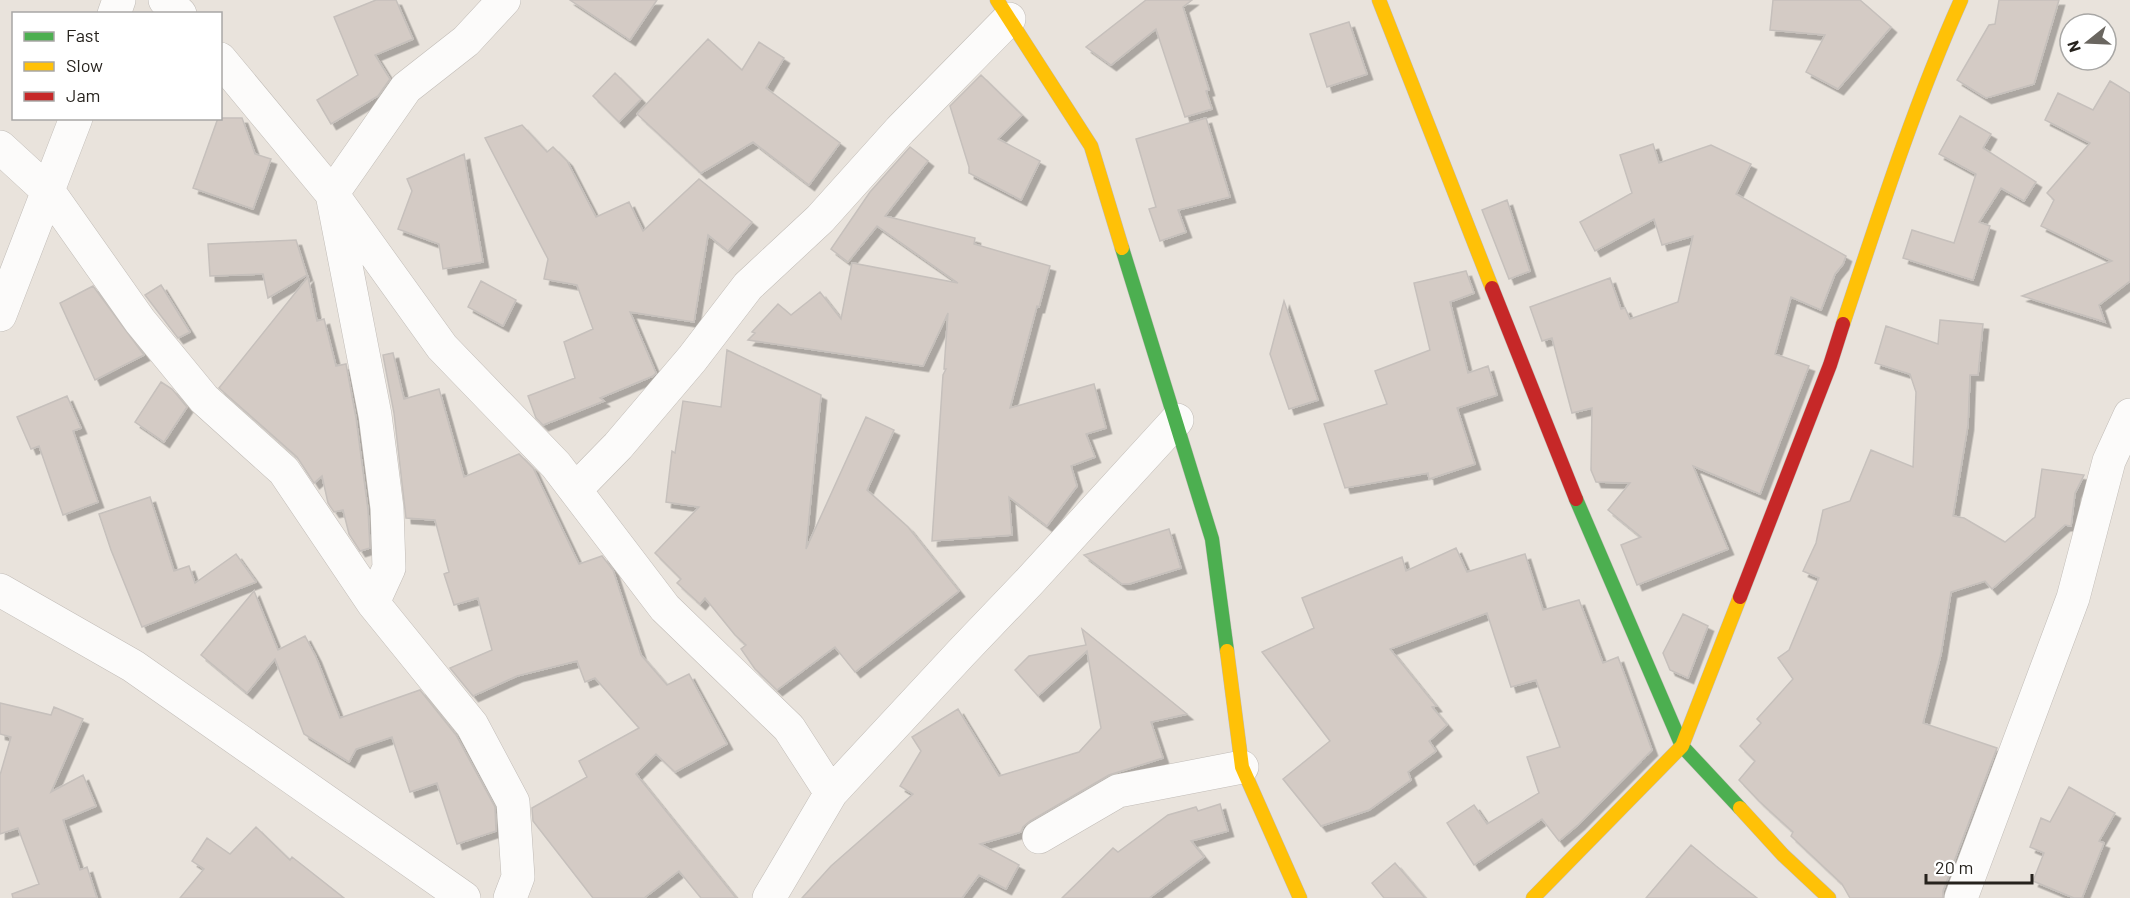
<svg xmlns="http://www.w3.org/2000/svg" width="2130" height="898" font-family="Barlow,sans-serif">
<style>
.building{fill:#d4cbc5;stroke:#c6c0bc;stroke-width:1.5;filter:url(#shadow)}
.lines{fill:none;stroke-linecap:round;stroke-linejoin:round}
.street-casing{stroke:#c1bcb7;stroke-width:34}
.fast-casing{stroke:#c1bcb7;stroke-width:15}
.slow-casing{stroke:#c1bcb7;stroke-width:15}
.jam-casing{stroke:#c1bcb7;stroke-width:15}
.street{stroke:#fcfbfa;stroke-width:33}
.fast{stroke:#4caf50;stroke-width:14}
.slow{stroke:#ffc107;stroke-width:14}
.jam{stroke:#c62828;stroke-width:14}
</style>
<defs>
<filter id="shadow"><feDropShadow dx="5.5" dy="5.5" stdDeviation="0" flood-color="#0004"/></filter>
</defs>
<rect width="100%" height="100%" fill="#e9e3dc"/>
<!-- building -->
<path class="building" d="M376,0h20l17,39 -38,16 15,24 -12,17 -47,28 -14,-24 41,-25 -24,-58z
M570,0h87l-27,40z
M1146,0h46l-9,7 26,83 -3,1 6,18 -27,8 -29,-88 -45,36 -25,-18z
M1773,0h87l31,27 -53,62 -32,-17 19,-37 -55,-5z
M1999,0h60l-25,84 -48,14 -29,-18 32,-55 6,-1z
M1349,22l18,52 -40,13 -17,-53z
M708,39l34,31 17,-28 25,16 -18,30 74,55 -31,42 -56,-43 -52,31 -64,-59z
M615,73l26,26 -22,23 -26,-26z
M981,75l41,40 -24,24 42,22 -19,39 -52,-27v-6l-19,-61z
M2110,81l20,12v188l-31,24 6,17 -83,-26 90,-35 -71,-35 13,-26 -7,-7 43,-50 -45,-23 13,-27 35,17z
M1960,116l31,18 -8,14 53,34 -12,19 -23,-13 -22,34 11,4 -17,54 -70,-22 9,-28 42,13 22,-69 -37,-20z
M218,118h24l13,36 16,5 -18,50 -60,-21z
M1206,118l24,79 -52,13 8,22 -26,9 -11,-32 7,-2 -20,-68z
M522,125l25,27 6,-5 14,14 29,56 33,-15 14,29 56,-52 53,43 -24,29 -20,-16 -14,87 -64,-10 26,61 -3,3 -53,22 4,3 -61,24 -7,-7 -8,-22 47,-18 -11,-36 29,-13 -16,-44 -33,-6 4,-20 -63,-121z
M1653,144l6,19 52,-18 40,19 -15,30 110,62 -3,8 -8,10 -14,36 -30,-13 -16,57 34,12 -49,128 -67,-28 35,83 -91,36 -16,-40 20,-8 -33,-27 22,-27 -34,-1 -5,-12 1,-62 -20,5 -20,-75 -10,3 -12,-34 80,-29 11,31 4,-1 5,11 48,-17 15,-66 -31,9 -8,-26 -59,32 -15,-29 52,-29 -12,-38z
M910,147l18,14 -43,55 90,22 -1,6 76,22 -11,41 -2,-1 -27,102 84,-24 12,44 -20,6 9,23 -24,9 6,20 -30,40 -38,-29 3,38 -80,6 11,-166 3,-6h-2l4,-56 -25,53 -175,-26 7,-7 -3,-1 26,-28 13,11 29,-23 21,27 11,-56 106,20 -81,-57 -29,36 -17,-13 39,-57z
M464,154l19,108 -40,7 -4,-25 -41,-15 14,-38 -5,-12z
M1507,200l23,71 -21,8 -27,-69z
M296,240l11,35 -39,23 -5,-24 -53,2 -2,-32z
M1466,271l8,22 -24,9 18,71 20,-7 9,29 -40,13 18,56 -46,15 -1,-6 -83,15 -21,-64 63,-20 -12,-33 55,-21 -16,-67z
M308,277l9,44 7,-2 12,47 10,-2 10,54 12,92 2,38 -10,3 -11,-17 -6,-24 -9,2 -6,-9 -6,-27 -8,7 -17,-26 -78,-69z
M481,281l35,19 -13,26 -35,-19z
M161,285l29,47 -12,6 -33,-43z
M93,286l51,69 -49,25 -35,-77z
M1284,301l34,99 -29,9 -19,-55z
M1940,320l43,4 -5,51h-8l-2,50 -15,91 11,2 41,24 30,-25 7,-48 42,6 -9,18 -4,33 -6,-1 -73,64 -7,-8 -34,11 -10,62 -18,69 74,25 -54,143v7h-93l-8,-14 -51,-48 2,-4 -34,-31 -20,-21 16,-19 -15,-15 21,-23 -4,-4 36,-40 -15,-21 11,-8 30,-72 -16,-7 13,-28 7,-33 27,-9 21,-51 42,17 3,-75 -6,-18 -35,-11 11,-37 52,18z
M727,350l94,45 -15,154 60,-132 28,13 -27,60 41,37 51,64 -104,81 -20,-25 -58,43 -22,-21 -14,-20 5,-4 -11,-10 -30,-37 -5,6 -23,-21 4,-4 -26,-26 44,-46 -33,-5 6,-51 3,2 8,-52 38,6z
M393,353l11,46 35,-10 25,88 55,-23 14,14 46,96 23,-8 11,14 28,85 26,30 22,-11 38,70 -52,28 -19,-18 -20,20 100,124h-35l-22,-27 -35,27h-51l-60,-77 -1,-13 55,-31 -8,-16 60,-33 -44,-50 -10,4 -8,-21 -60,15 -44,20 -23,-28 42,-18 -14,-52 -24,7 -10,-31 5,-2 -14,-52 -29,-2 -12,-105 -11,-58z
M161,382l11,7 15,18 -23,35 -29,-20z
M67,396l14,32 -8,3 25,71 -35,13 -24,-69 -8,3 -14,-32z
M150,497l24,74 15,-5 6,17 41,-29 20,28 -114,45 -31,-77 -12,-36z
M1169,529l12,39 -52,16h-7l-38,-29z
M1456,548l11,24 58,-18 18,56 36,-10 24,63 15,-6 34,93 -73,74 -20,17 -17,-22 -68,46 -27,-42 27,-18 13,19 52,-31 -12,-36 33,-10 -24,-67 -25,7 -24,-74 -97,36 46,57 -4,1 15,18 -18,16 7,10 -28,21 3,8 -42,30 -48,16 -38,-47 47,-38 -68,-89 52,-24 -12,-30 100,-41 4,14z
M254,591l24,59 27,-14 11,21 24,61 80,-28 36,45 39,72 1,24 -39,13 -20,-61 -27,9 -18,-55 -36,12 -7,13 -45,-28 -29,-75 -28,34 -46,-38z
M1683,614l25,12 -20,52 -18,-8 -7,-17z
M1082,629l105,85 -36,8 12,36 -54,17 -79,46 -7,6 -2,5 -41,12 39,21 -13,24 -27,-14 -17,23h-160l29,-32 82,-72 -13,-8 21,-35 -9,-14 46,-28 41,67 80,-24 22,-24 -14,-77 -49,45 -23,-26 14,-14 57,-11z
M0,703l51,12 3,-8 29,12 -32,73 32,-17 13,31 -33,14 17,50 7,-3 10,31h-84l-1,-4 27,-10 -21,-56 -18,6v-59l11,-38 -11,-3z
M2069,787l46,26 -16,28 5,2 -22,55h-8l-41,-17 11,-28 -14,-6 11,-29 9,4z
M1220,804l8,27 -37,10 13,16 -55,41h-87l51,-50 5,4 50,-37 28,-8 2,4z
M256,827l34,33 2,-3 52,41h-164l24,-29 -12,-8 15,-23 23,16z
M1691,845l25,21 41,32h-111z
M1395,863l30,35h-41l-12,-15z"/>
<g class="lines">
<defs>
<path id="street" d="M165,0l15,14
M114,14l5,-14
M220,59l112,135 110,153 114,118 109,143 124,120 42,65
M0,147l49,45 91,129 64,78 80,72 89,132 99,122 41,77 5,75 -8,21
M0,315l76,-197
M575,490l43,-44 74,-87 56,-73 72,-67 80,-89 109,-111
M0,590l133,76 331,232
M373,603l16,-35 -2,-60 -12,-93 -43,-221 74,-106 60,-47 38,-41
M1039,837l79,-46 124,-24
M769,898l62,-105 131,-141 66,-69 149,-163
M1961,898l112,-300 36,-137 21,-46"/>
<path id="fast" d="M1122,248l90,291 15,112
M1576,499l106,247 58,62"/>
<path id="slow" d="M997,0l94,146 31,102
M1379,0l113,288
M1843,324c36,-109 71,-219 118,-324
M1227,651l15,116 58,131
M1740,808l43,47 46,43
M1533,898l149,-152 58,-149"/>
<path id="jam" d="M1492,288l84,211
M1740,597l90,-232 13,-41"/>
</defs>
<!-- street casing -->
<use href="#street" class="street-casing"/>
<!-- fast casing -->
<use href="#fast" class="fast-casing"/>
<!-- slow casing -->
<use href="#slow" class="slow-casing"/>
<!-- jam casing -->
<use href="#jam" class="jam-casing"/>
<!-- street -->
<use href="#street" class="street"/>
<!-- fast -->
<use href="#fast" class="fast"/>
<!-- slow -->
<use href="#slow" class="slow"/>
<!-- jam -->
<use href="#jam" class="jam"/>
</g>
<!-- legend -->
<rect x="12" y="12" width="210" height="108" fill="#ffffff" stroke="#a8a7a5" stroke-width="1.5"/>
<rect x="24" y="32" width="30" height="9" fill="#4caf50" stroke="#a8a7a5" stroke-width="1.5"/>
<text x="66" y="42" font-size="18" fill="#26221d">Fast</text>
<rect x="24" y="62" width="30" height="9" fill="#ffc107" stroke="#a8a7a5" stroke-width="1.5"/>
<text x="66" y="72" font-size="18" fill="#26221d">Slow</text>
<rect x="24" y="92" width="30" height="9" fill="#c62828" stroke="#a8a7a5" stroke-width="1.5"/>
<text x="66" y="102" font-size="18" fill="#26221d">Jam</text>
<!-- north arrow -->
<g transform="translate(2088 42) rotate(252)"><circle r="28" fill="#ffffff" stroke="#a8a7a5" stroke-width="1.5"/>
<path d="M0-4.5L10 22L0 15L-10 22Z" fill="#6a6660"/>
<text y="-9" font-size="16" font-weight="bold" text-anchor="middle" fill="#26221d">N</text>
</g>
<!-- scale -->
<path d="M1926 874v9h106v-9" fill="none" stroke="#26221d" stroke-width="3"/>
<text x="1935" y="874" font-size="18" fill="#26221d" stroke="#ffffff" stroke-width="4.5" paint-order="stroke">20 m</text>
</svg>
